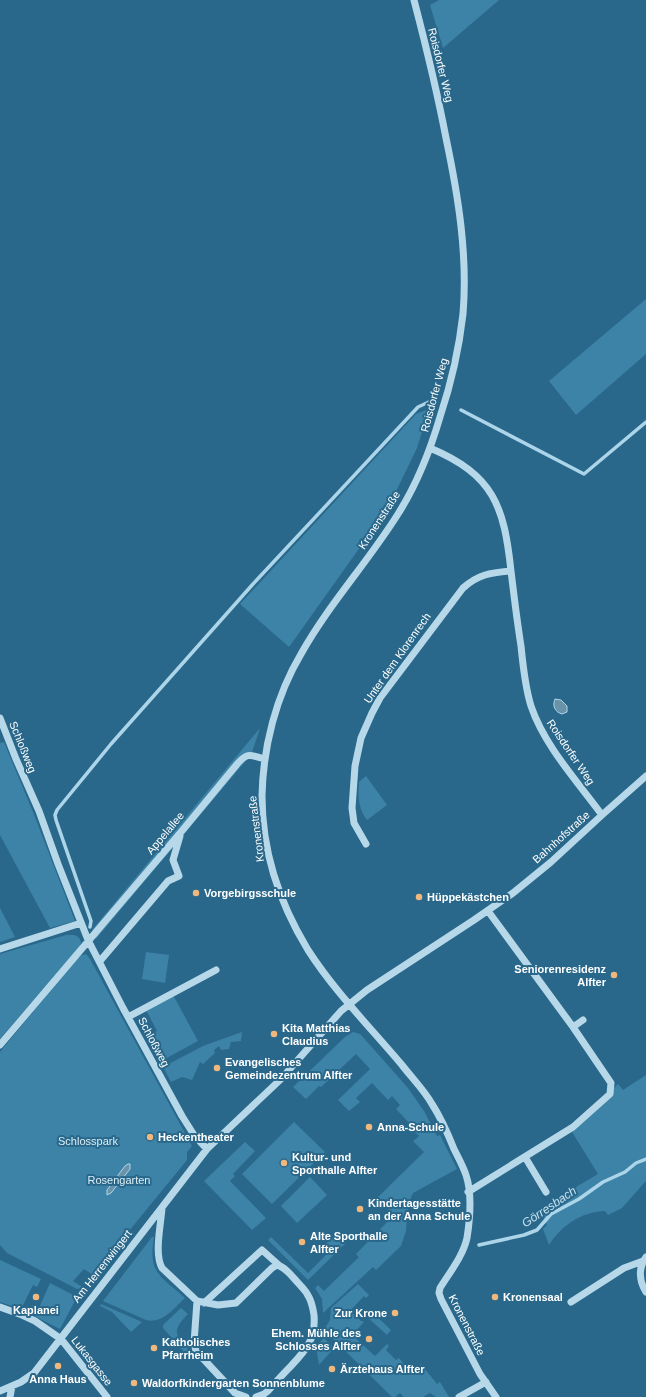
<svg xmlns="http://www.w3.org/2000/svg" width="646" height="1397" font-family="Helvetica,sans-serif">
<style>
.green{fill:#3d83a7}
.water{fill:#6a93aa;stroke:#acd5ea}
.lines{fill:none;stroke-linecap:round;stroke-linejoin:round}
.stream{stroke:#acd5ea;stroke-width:3.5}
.minor{stroke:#b7d8e9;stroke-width:7}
.poi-dot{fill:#f1b87e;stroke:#29688b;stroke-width:1.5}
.labels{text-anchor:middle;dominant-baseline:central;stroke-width:4;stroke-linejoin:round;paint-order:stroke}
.street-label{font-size:11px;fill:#fff;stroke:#29688b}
.poi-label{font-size:11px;font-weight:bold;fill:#fff;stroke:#29688b;text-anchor:start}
.park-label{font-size:11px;fill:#dbeef7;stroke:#29688b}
.water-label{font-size:12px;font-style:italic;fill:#c6e2f2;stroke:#29688b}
</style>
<rect width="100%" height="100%" fill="#29688b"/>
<!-- green -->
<path class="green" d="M439,0h60l-56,48 -13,-43z
M646,299v55l-70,61 -27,-34z
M429,409l-12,39 -29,60 -99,139 -49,-43 176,-190z
M260,728l-8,24 -9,12 -147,175 -4,-9z
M4,742l31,75 40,104 -25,7 -50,-93v-92z
M366,776l21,29 -20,15c-9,-12 -9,-24 -8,-38z
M0,908l15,29 -15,5z
M66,935c7,-1 13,0 15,7l-1,4 -80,93v-85z
M146,952l23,3 -4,28 -23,-4z
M86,954l4,5 102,187 -5,6v8l-94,115 -9,-6 -11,12 11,7 -7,1 -70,-36 -7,-8v-193l76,-92 6,-5z
M172,993l26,48 -35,19 -14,-25 8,-4 -12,-23z
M242,1032l-1,9 -10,1 -2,7 -8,1 -2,-4 -5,4 1,3 -12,11 -3,-2 -8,18 -10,-3 -11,5 -8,-15 40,-21z
M353,1032l7,2 2,2 46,52 16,23 13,25 3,-1 17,34 -44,24 -5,11 -2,27 -5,15 -25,24 -3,-3 -50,46 -1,-14 -7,-11 3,-3 6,6 35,-34 -3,-3 38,-39 -17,-17 47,-46 -11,-11 6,-5 -8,-8 2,-1 -17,-18 4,-4 -8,-9 -4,4 -16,-17 -16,15 4,4 -11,9 -11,-11 32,-31 -14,-15 -35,33 -2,-1 -13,13 -13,-12 52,-50z
M646,1075v106l-24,27 -14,7 -3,-4c-24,1 -43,14 -56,34l-6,-16 4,-4 -7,-13 27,-16 -1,-3 32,-19 -26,-42 46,-48 5,6z
M294,1122l31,30 -53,52 -30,-30z
M245,1142l10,9 -22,23 2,2 -5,5 36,37 -14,12 -48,-49z
M310,1177l17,18 -30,28 -16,-17z
M336,1234l10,9 -38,37 -40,-40 3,-3 37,36 19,-19 -6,-6z
M152,1237h2c-6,37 6,38 31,61 -11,10 -22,26 -39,22l-43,-19z
M0,1260l41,19 -4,8 -4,-2 -12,24 -21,-7z
M50,1283l27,14 -17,32 -32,-16 4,-8 7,3z
M358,1284l11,11 -3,3 -2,-2 -14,15 11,10h1l2,1 -12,13 23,21 12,-12 2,2 -3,4 10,10 3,-2 12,15 10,-9 16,20 3,-2 9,15h-13l-6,-4 -7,4h-19l-4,-4 -5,4h-3l-68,-67 6,-10 1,-12z
M101,1304l41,18 -11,10 -19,-20 -12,-6z
M181,1308l7,6c-20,20 -10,23 6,41l-4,4 -27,-31v-3z
M371,1311l20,19 -4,5 -21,-19z
M324,1338l10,10 -15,17 -3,-19z"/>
<!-- water -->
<path class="water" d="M555,699l6,1 6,6v6l-5,2c-7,-2 -10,-8 -7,-15z
M128,1164h2v5l-19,24 -4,2v-5l18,-24z"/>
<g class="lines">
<!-- stream -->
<path class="stream" d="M461,410l123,64 62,-52
M90,927l1,-6 -35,-101 -1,-5 2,-5 54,-66 142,-160 165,-177 13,-6
M479,1245l45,-10 13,-5 14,-16 28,-15 24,-17 22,-10 11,-9 10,-4"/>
<!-- minor -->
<path class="minor" d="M414,0c12,46 23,91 32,138 12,57 22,117 17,176 -4,35 -12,70 -23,103 -10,34 -23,67 -42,97 -30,48 -69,90 -97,140 -25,42 -38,93 -39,142 0,55 18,108 46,154 27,42 62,77 94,115 10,13 22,25 30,39 9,14 16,30 22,45 4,8 9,17 12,26 6,18 4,44 1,63 -4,18 -17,34 -27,50l-1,5 2,6 39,75 16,23
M430,448c64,27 74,58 81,123 3,25 6,50 10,75 2,20 4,41 10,60 13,39 46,75 71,109
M0,718l16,41 23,52 19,53 30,76 35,68 59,108 12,19 13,14
M366,844l-12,-21 -2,-15 3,-42 6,-28 11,-25 8,-15 83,-110c16,-14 27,-15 48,-17
M488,911l85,116 10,-7
M0,949l81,-26
M100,961l68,-80 11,-5 -6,-16 7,-24
M128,1017l88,-47
M0,1045l181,-213 57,-69c11,-12 13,-7 27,-4
M525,1157l21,35
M468,1192l105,-65 37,-33 1,-11 -38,-56
M162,1208c-1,16 -8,46 0,60l35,33 21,4 18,-2 36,-35 5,-3c9,2 17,14 23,20 9,9 12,17 14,30 2,24 -8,35 -23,51 -8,8 -16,17 -23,25l-4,3 -8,3
M646,1257c-8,11 -7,24 0,35
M197,1301l-3,42 2,8 39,42 11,4
M571,1302l53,-34 19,-7
M204,1303l58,-53 19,17
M0,1307l22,8 13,6 26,18 46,58
M0,1391l21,-9 13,-9 173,-224 74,-70 60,-68 26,-21 107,-70 39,-27 38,-31 51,-47 44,-39
M10,1397l2,-11
M459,1397l27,-15"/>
</g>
<!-- markers -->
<g class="poi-dot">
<circle cx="196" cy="893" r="4"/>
<circle cx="419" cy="897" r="4"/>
<circle cx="614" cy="975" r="4"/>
<circle cx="274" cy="1034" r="4"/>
<circle cx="217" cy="1068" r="4"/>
<circle cx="369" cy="1127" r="4"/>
<circle cx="150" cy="1137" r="4"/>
<circle cx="284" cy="1163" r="4"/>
<circle cx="360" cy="1209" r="4"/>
<circle cx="302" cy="1242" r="4"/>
<circle cx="36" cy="1297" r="4"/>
<circle cx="495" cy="1297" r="4"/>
<circle cx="395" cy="1313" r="4"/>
<circle cx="369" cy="1339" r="4"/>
<circle cx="154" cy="1348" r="4"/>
<circle cx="58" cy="1366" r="4"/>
<circle cx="332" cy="1369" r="4"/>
<circle cx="134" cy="1383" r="4"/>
</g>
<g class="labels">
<!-- street labels -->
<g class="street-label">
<text transform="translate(441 65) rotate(76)">Roisdorfer Weg</text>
<text transform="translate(434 395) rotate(-75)">Roisdorfer Weg</text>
<text transform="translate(379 520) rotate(-57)">Kronenstraße</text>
<text transform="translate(397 658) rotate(-55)">Unter dem Klorenrech</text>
<text transform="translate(23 747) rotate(68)">Schloßweg</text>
<text transform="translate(571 752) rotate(56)">Roisdorfer Weg</text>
<text transform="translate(256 829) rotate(-97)">Kronenstraße</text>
<text transform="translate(165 833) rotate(-50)">Appelallee</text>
<text transform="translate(561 837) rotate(-42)">Bahnhofstraße</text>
<text transform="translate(154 1042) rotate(62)">Schloßweg</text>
<text transform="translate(102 1266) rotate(-52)">Am Herrenwingert</text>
<text transform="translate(467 1325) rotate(63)">Kronenstraße</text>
<text transform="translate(92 1361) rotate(52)">Lukasgasse</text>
</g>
<!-- poi labels -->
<g class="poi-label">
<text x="204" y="893">Vorgebirgsschule</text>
<text x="427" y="897">Hüppekästchen</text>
<text x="606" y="969" text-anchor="end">Seniorenresidenz<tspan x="606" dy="13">Alfter</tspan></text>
<text x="282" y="1028">Kita Matthias<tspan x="282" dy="13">Claudius</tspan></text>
<text x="225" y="1062">Evangelisches<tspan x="225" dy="13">Gemeindezentrum Alfter</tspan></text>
<text x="377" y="1127">Anna-Schule</text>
<text x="158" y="1137">Heckentheater</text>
<text x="292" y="1157">Kultur- und<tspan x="292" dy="13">Sporthalle Alfter</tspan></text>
<text x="368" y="1203">Kindertagesstätte<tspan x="368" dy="13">an der Anna Schule</tspan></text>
<text x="310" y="1236">Alte Sporthalle<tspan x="310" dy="13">Alfter</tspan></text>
<text x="503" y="1297">Kronensaal</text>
<text x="36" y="1310" text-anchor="middle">Kaplanei</text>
<text x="387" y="1313" text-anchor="end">Zur Krone</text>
<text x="361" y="1333" text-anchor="end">Ehem. Mühle des<tspan x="361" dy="13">Schlosses Alfter</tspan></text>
<text x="162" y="1342">Katholisches<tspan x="162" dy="13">Pfarrheim</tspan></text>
<text x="340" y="1369">Ärztehaus Alfter</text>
<text x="58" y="1379" text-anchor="middle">Anna Haus</text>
<text x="142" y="1383">Waldorfkindergarten Sonnenblume</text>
</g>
<!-- park labels -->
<g class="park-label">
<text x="88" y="1141">Schlosspark</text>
<text x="119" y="1180">Rosengarten</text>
</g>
<!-- water labels -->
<g class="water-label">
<text transform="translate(549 1207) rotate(-34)">Görresbach</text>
</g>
</g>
</svg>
